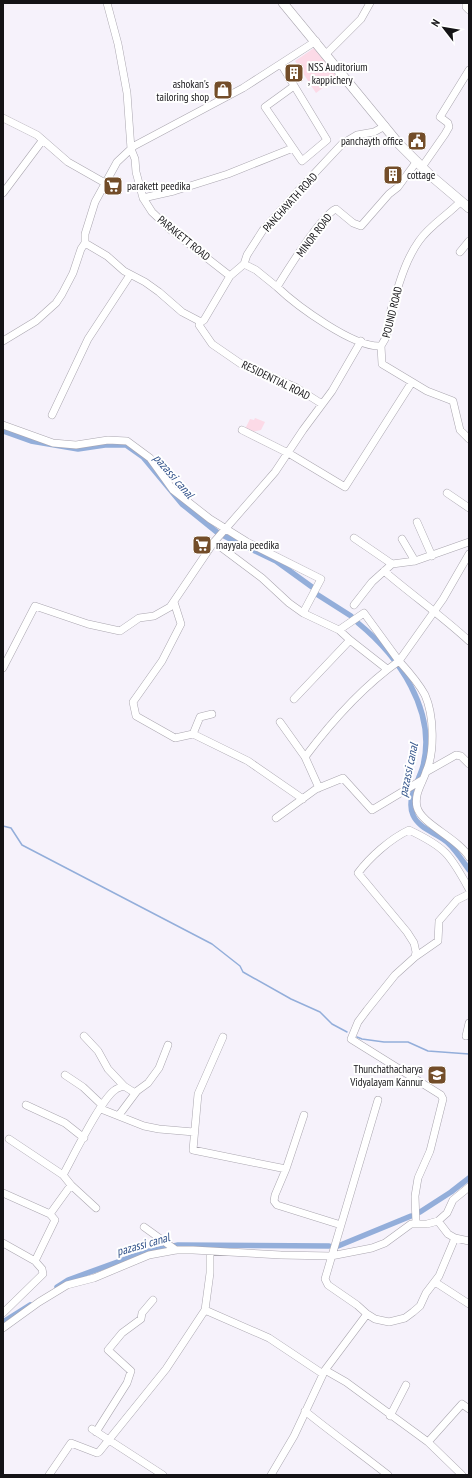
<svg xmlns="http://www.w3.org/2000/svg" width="472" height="1478" font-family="'PT Sans Narrow',sans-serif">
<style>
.green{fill:#fcdae7}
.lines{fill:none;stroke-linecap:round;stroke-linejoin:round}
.stream{stroke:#93aeda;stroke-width:1.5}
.canal{stroke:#93aeda;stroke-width:5.5}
.minor-casing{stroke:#aaa6af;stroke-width:8}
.major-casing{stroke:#aaa6af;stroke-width:10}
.minor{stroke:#fff;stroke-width:7}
.major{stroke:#fff;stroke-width:9}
.labels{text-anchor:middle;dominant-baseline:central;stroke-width:4;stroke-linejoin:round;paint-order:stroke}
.poi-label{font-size:11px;fill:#141316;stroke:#fff;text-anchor:start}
.street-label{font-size:11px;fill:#141316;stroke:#fff}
.water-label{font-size:12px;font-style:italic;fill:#305189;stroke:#fff}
</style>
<rect width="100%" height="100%" fill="#f6f2fb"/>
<!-- green -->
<path class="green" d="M314,48l23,29 -21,16 -21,-32z
M255,418l10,4 -4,8 -13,3 -3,-4 5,-10 4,1z"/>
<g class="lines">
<!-- stream -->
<path class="stream" d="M3,826l8,2 11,17 190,99 28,22 3,6 48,27 29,13 12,12 15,8
M357,1037l5,2 22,3h24l20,9 41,3"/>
<!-- canal -->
<path class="canal" d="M3,431l28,10 47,8 27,-4h21l17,12 39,47 36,29 58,28 36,26
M318,595l33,21
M358,623c40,33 79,87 65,143 -4,15 -17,33 -10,49 6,14 24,18 34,27 9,8 15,18 22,28
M420,1212l31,-20 18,-14
M338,1246l73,-30
M57,1287l11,-7 77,-28 33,-7 151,1
M3,1322l27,-17"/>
<defs>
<path id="minor" d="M107,3l11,41 9,49 4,56 4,10 1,13 7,26 9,14 19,18 59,46
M466,3v4l3,3
M326,54l35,-35 9,-16
M281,64l46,76 -25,21 -37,-54 29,-21
M3,118l34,17 31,27 37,21
M422,167l23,-33 4,-7 -1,-4 -8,-6 29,-47
M3,193l39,-52
M143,198l31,-7 54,-17 65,-26
M85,243l22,13 17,15 21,11 14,10 23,20 19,10 3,-2 26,-44 14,-12 3,-9 16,-25 35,-39 44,-47 15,-9 17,-3 11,-6
M460,252l9,-11
M244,264l12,6 21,17c10,-16 44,-72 59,-78l17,14 8,3 28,-32 9,-7 19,-26
M277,287c20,19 77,61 104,59 7,-10 9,-21 9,-33 8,-25 14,-51 29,-72 11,-16 29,-26 42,-40
M201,322l-2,3 13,19 32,22 12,6h5l36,16 25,16
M3,341l33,-20 20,-18 6,-9 11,-21 8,-24 4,-6v-9l10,-32 22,-40 17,-16 109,-58 73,-47
M381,346l1,18 45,27 26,10 7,29 9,9
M52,415l36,-76 42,-64
M3,425l50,18 23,2 32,-5 19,1 23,17 23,32 37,29 37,23 74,37 -18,34 36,17 25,-17 35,48c-37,26 -67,60 -94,96
M242,430l48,24 55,33 67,-105
M447,493l22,15
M417,522l15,34
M354,538l38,26
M402,539l13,22
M214,542l48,36 27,25 14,10
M469,554l-26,45 -44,62c10,11 19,21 26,34 9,20 10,57 1,77 -4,12 -12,22 -9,35 4,17 41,31 52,50
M384,571c28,24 58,45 85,70
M174,602l7,22 -19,37 -29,41 3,14 39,22 18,-4
M354,605l18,-23 20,-18 23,-3 54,-19
M350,640l37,29
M3,668l32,-62 53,18 32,7 19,-13 15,-2 16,-9 44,-65 61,-70 28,-42 29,-39 29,-50
M294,699l56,-59 -11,-10
M212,714l-12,3 -7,17 55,27 55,38
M280,722l25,35 14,31
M426,772l30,-17 5,1 8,8
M276,818l40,-29 27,-11 29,32 50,-30
M415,957l23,-16 1,-20 18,-21 12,-6
M84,1036l14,15 10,18 16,17
M466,1036l3,-13
M223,1037l-25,57 -5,56 93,19
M65,1075l18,12 19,18
M26,1105l39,18 19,15
M101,1109l43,17 15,3 35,3
M119,1115l18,-24 11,-8 11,-15 9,-23
M304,1115l-18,54 -11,26 -1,6 3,4 64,20
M9,1139l54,36
M71,1185l25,23
M3,1193l47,21
M438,1221l9,-8 6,-13 16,-13
M416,1223l-1,-27 3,-18 12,-27 13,-52 -2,-4 -90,-56 7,-17 9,-12 28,-35 20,-18 1,-5 -2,-9 -7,-11 -49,-59c12,-16 32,-34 51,-43 36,17 41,24 60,59
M144,1227l32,23
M3,1243l32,18
M435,1282l34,22
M205,1310l5,-37v-21
M3,1313l40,-39 -1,-5 -7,-8 20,-41 -5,-6 21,-29 -8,-10c10,-18 38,-76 52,-85 2,-2 6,-3 9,-4l11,7
M367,1314l-10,-9 -29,-20 -3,-6 53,-179
M3,1328l36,-26 28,-17 27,-7 55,-23 27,-5h17l88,5 50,1 41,-8 13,-5 26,-19h16l11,-3 10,13 7,4
M325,1370l21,12 82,60 34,33
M305,1411c27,22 55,42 83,64
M390,1416l16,-31
M92,1429l71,46
M96,1432l31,-49 4,-12 -23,-21 14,-17 19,-14 1,-6 11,-13
M428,1442l34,-38 7,5
M49,1475l22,-32 26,10 2,-1 67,-83 39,-59 64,28 54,36
M271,1475l23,-39 31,-66 42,-56 8,5 14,3 16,-4 8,-6 7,-6 6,-13 13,-17 16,-38 14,3"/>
<path id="major" d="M283,3l116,141 31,31 39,33"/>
</defs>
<!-- minor casing -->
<use href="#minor" class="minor-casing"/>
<!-- major casing -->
<use href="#major" class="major-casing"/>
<!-- minor -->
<use href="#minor" class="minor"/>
<!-- major -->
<use href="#major" class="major"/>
</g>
<!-- icons -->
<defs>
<symbol id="building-square" viewBox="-11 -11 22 22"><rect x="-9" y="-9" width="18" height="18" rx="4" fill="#734d29" stroke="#fff"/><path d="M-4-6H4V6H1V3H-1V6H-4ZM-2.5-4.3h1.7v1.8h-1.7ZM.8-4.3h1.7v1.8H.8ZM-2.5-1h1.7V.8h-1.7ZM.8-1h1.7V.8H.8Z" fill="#fff"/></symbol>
<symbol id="shop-square" viewBox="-11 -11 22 22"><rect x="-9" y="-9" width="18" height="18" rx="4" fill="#734d29" stroke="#fff"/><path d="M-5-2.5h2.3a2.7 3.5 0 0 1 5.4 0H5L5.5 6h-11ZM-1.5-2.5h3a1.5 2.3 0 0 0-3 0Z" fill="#fff"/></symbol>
<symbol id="civic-square" viewBox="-11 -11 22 22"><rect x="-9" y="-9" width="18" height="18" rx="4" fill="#734d29" stroke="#fff"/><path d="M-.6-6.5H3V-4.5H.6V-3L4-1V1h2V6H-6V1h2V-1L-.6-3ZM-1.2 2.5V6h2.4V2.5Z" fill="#fff"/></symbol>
<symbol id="supermarket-square" viewBox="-11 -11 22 22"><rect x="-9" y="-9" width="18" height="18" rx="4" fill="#734d29" stroke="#fff"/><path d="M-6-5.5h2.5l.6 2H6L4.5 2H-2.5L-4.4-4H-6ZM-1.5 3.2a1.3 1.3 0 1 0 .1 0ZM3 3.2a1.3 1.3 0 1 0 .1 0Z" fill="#fff"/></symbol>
<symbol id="school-square" viewBox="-11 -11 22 22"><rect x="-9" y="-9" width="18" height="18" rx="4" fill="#734d29" stroke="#fff"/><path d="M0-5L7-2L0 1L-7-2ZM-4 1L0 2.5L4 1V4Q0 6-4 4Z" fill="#fff"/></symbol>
</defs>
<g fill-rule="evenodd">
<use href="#building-square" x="283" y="62" width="22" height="22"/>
<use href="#shop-square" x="212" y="79" width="22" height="22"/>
<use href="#civic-square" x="406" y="130" width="22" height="22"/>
<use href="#building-square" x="382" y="164" width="22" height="22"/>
<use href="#supermarket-square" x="102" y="175" width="22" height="22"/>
<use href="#supermarket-square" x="191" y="534" width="22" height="22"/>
<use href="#school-square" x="426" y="1064" width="22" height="22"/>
</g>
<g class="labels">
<!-- poi labels -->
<g class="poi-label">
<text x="308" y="67">NSS Auditorium<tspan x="308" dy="13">, kappichery</tspan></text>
<text x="209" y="84" text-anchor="end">ashokan's<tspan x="209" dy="13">tailoring shop</tspan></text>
<text x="403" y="141" text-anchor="end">panchayth office</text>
<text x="407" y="175">cottage</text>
<text x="127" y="186">parakett peedika</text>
<text x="216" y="545">mayyala peedika</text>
<text x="423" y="1069" text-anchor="end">Thunchathacharya<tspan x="423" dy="13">Vidyalayam Kannur</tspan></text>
</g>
<!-- street labels -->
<g class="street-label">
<text transform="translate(290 202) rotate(-48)">PANCHAYATH ROAD</text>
<text transform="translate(314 235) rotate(-53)">MINOR ROAD</text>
<text transform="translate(184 238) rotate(39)">PARAKETT ROAD</text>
<text transform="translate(392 312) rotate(-76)">POUND ROAD</text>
<text transform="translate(276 380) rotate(26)">RESIDENTIAL ROAD</text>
</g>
<!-- water labels -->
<g class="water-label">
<text transform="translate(174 476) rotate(49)">pazassi canal</text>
<text transform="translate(408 770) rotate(-78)">pazassi canal</text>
<text transform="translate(143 1244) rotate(-16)">pazassi canal</text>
</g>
</g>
<!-- border -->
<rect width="472" height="1478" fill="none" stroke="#141316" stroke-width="8"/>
<!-- north arrow -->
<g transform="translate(444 28) rotate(301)" stroke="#ffffff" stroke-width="3" paint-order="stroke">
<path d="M0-3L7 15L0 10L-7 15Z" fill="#141316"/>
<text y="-6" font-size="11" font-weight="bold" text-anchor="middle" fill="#141316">N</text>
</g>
</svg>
